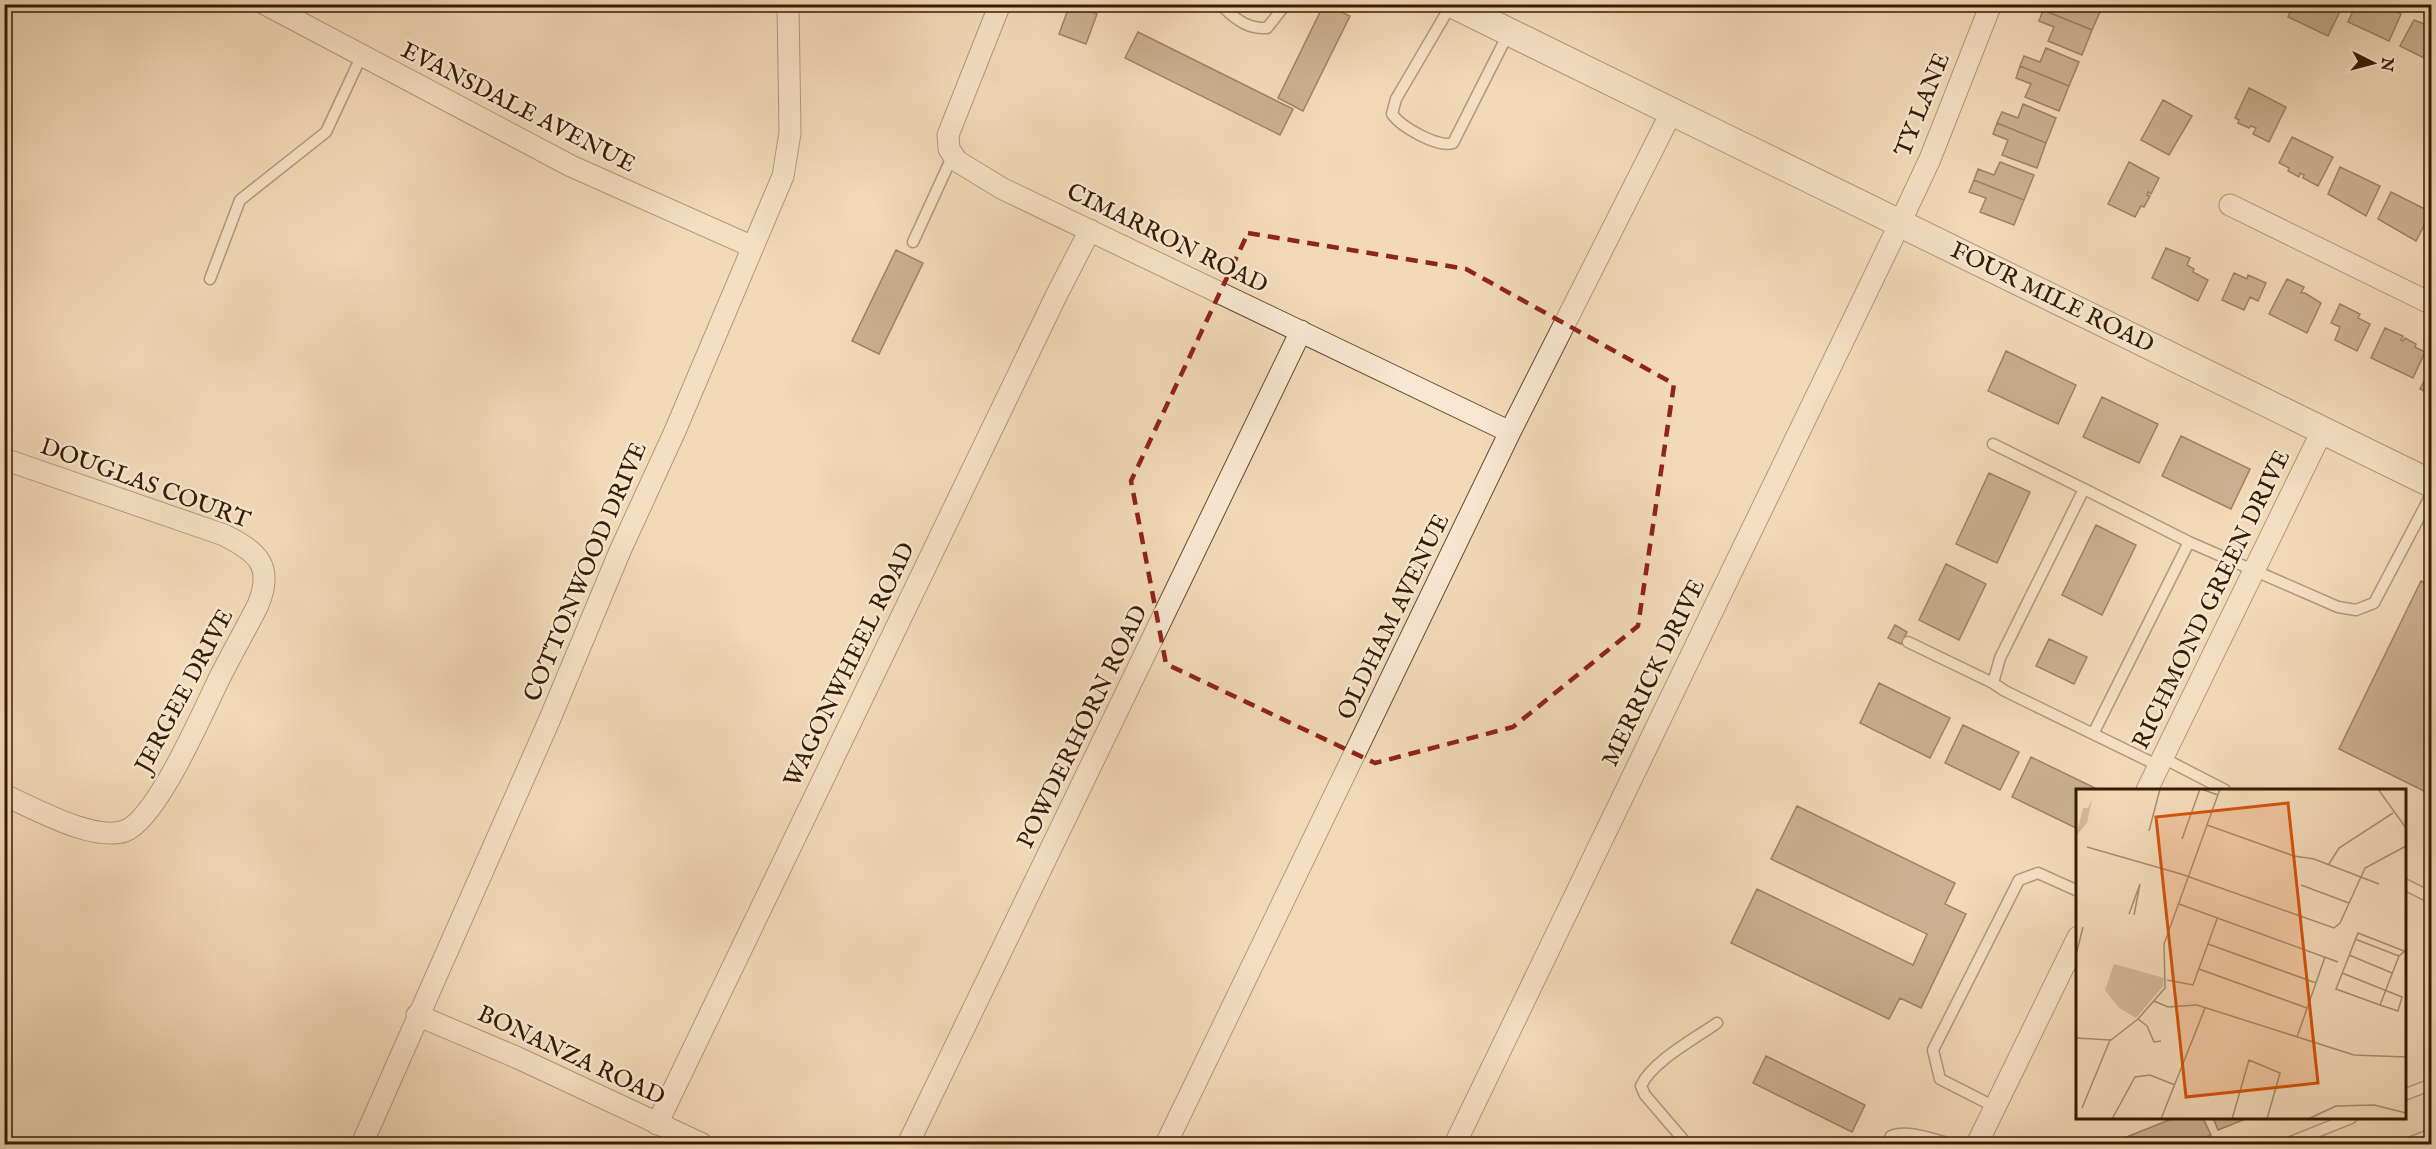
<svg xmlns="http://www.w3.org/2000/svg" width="2436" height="1149" font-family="'IM FELL English',serif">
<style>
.building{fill:#987e60;stroke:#361c00;stroke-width:1.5}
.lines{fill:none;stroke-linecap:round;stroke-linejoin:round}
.service-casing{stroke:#654b2e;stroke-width:13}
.minor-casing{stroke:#654b2e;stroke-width:23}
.tertiary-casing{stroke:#654b2e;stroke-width:29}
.service{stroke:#f7e6d1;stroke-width:10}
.minor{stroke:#f7e6d1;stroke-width:21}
.tertiary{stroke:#f7e6d1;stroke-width:27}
.marked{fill:none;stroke:#8f2418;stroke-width:4.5;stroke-dasharray:12 8;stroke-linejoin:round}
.labels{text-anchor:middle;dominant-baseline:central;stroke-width:5;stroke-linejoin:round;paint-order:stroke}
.street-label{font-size:24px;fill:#361c00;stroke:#f7e6d1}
.inset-road{fill:none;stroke:#a78d6e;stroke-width:1.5}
.view{fill:#d6530b;fill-opacity:0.15;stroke:#d6530b;stroke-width:3}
.inset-edge{fill:none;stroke:#361c00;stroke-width:3}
</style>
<rect width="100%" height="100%" fill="#f2d9b8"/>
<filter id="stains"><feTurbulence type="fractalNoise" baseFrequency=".00333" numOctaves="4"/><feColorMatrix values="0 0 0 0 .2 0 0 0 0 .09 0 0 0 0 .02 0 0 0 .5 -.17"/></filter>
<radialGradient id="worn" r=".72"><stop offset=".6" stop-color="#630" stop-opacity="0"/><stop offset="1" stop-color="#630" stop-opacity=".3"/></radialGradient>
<!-- building -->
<path class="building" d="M1070,4l27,10 -11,30 -27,-10z
M1324,4l26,12 -47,95 -25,-13z
M2045,4h55l3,1 -11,25 -49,-20z
M2294,4h43l5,3 -14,29 -40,-19z
M2356,4h31l-1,3 15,7 -12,27 -41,-19z
M2043,10l49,20 -10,25 -34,-14 6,-14 -15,-6z
M2414,20l18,7v35l-32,-16z
M1138,32l155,77 -13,26 -155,-77z
M2046,48l33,14 -10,24 -49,-20 4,-10 16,6z
M2020,66l49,20 -10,25 -34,-14 6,-13 -15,-6z
M2249,88l37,19 -17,35 -16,-8 3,-6 -5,-2 -2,2 -11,-5 1,-3 -4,-2z
M2163,100l29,16 -23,39 -28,-15z
M2023,104l33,14 -10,25 -49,-20 5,-11 16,6z
M1997,123l49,20 -9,25 -35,-13 6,-15 -15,-6z
M2292,137l41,20 -15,29 -15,-8 1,-3 -4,-2 -1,4 -11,-6 1,-3 -10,-5z
M2000,162l34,13 -10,25 -50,-20 4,-11 16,6z
M2129,162l30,16 -8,16 -3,-2 -1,3 3,1 -6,11 -3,-1 -6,11 -27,-13z
M2340,167l40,19 -14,30 -38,-22z
M1974,180l50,20 -10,25 -34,-13 6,-14 -17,-6z
M2391,192l40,20 -15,29 -38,-22z
M2166,248l24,10 -3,7 7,4 -1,3 15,8 -10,21 -46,-23z
M896,250l27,13 -44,91 -27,-13z
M2234,273l13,6 1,-4 18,8 -8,18 -8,-4 -6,13 -22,-10z
M2287,279l17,8 -3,6h4l16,10 -14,30 -38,-19z
M2340,304l20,10 -2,4 12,6 -13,27 -22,-11 5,-13 -9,-4z
M2385,328l18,8 -2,4 2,1 2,-3 11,6 -1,3 10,5 -12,26 -42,-20z
M2006,351l70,34 -18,39 -70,-33z
M2432,366v29l-12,-6z
M2102,397l56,27 -19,39 -56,-26z
M2181,436l69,33 -19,40 -69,-33z
M1989,473l41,19 -33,71 -41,-19z
M2096,525l40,20 -34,70 -40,-20z
M1946,564l40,20 -27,56 -40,-20z
M2421,581l11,5v209l-93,-46z
M1895,625l12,7 -6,12 -13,-6z
M2049,639l38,18 -13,27 -38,-18z
M1879,683l71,35 -20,40 -70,-35z
M1963,725l56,27 -19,38 -55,-27z
M2031,757l68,33h-21v39l-66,-32z
M1797,806l158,77 -10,21 21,10 -45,94 -21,-10 -11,21 -158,-76 26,-54 156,76 14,-31 -156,-75z
M1766,1056l99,49 -13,27 -99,-49z
M2174,1118h29l8,17 -22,9h-80z
M2213,1118h35l-30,12z"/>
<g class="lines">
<defs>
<path id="service" d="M1225,4v5c13,12 24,20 42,19l19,-24
M1451,5l-55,94 -4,15c9,13 46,34 61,29l56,-111
M913,242l40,-87
M210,279l30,-79 86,-68 35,-75
M1993,444l91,45
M1908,642l85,41
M2093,734l96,-192
M2163,758l62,32
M2159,766l-154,-75 -12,-8 7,-25 84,-169 105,53 149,65 18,3 18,-7 58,-110
M2404,884l28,14
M2404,1095l28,-11
M1995,1107l-55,-28 -7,-29 86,-170 19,-7 40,18
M1687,1144l-42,-49 -4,-9c10,-24 55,-48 76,-63
M1887,1144l4,-8c17,-7 43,4 60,8
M2286,1144l65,-26
M2407,1144l25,-10"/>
<path id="minor" d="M265,4l306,162 182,81
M1000,4l-52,131 1,14 8,12 46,28 507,243
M2230,205l202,99
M4,459l220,76c34,17 50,31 34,70 -12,24 -26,48 -38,72 -17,34 -62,141 -95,154 -32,11 -91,-23 -121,-36
M2147,790l175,-359
M417,1015l101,43 184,86
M657,1124l400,-830 33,-64
M362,1144l187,-423 71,-170 55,-120 108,-255 7,-43 -2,-129
M908,1144l393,-813
M1166,1144l344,-712 161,-319
M1455,1144l445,-921 30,-64 61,-155
M1977,1144l101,-207"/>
<path id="tertiary" d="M1452,4l980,480"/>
</defs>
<!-- service casing -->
<use href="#service" class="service-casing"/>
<!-- minor casing -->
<use href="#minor" class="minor-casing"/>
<!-- tertiary casing -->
<use href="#tertiary" class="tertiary-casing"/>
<!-- service -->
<use href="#service" class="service"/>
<!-- minor -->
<use href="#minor" class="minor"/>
<!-- tertiary -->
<use href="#tertiary" class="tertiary"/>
</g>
<!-- marked area -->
<path d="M0 0H2436V1149H0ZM1248,233l218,36 208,115 -36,242 -125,101 -138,36 -209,-99 -35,-183z" fill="#f2d9b8" fill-opacity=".55" fill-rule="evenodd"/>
<path class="marked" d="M1248,233l218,36 208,115 -36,242 -125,101 -138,36 -209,-99 -35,-183z"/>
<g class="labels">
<!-- street labels -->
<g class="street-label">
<text transform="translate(1923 105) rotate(-68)">TY LANE</text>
<text transform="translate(518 108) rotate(27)">EVANSDALE AVENUE</text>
<text transform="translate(1167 239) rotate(26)">CIMARRON ROAD</text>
<text transform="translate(2052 298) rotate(26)">FOUR MILE ROAD</text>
<text transform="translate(145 484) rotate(20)">DOUGLAS COURT</text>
<text transform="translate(586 572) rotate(-67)">COTTONWOOD DRIVE</text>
<text transform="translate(2212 600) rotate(-64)">RICHMOND GREEN DRIVE</text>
<text transform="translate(1394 617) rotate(-64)">OLDHAM AVENUE</text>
<text transform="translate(850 665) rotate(-64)">WAGONWHEEL ROAD</text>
<text transform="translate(1654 673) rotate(-64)">MERRICK DRIVE</text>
<text transform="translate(185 691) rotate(-62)">JERGEE DRIVE</text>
<text transform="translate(1083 727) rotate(-64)">POWDERHORN ROAD</text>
<text transform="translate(571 1056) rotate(25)">BONANZA ROAD</text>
</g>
</g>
<!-- overview -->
<g transform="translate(2076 789)">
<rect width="330" height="330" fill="#f2d9b8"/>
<path d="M16,10l-5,24 -11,13 7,-28h5zM38,175l50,14 -1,8 -27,32 -17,-10 -14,-18z" fill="#d2b999"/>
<path class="inset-road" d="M49,0h23M125,0l17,6M302,0l28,39M131,36l87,31 20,3 65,25M73,42l11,-42M106,50l18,-50M11,58l94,27 153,54 6,-5 25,-55 41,-22M253,75l10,-16 54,-35M225,96l48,18M103,115l159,58M53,125l11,-30 -6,31M279,150l44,17M132,155l108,39M328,162l-46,-18 -22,56 44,16 19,-49 7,-6M0,166l7,-28M273,166l43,18M123,180l108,39M266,184l60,24 -4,14 -18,-6M91,191l26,5 24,-66M78,212l14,6 29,-2 157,50 52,2M62,230l9,7 7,16 7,-1M221,248l28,-80M0,249l35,2 27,-21 27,-31 -1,-44 56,-155M6,319l28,-68M36,330l23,-42 15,-2 25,10M85,330l44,-111M156,330l17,-59 31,13 -13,46M232,330l28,-13 38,-1 32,8"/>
<path class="view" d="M212,14l30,280 -132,14 -30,-280z"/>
<rect width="330" height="330" class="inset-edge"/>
</g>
<!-- margin -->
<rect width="2436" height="1149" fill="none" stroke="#f2d9b8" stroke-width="24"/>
<rect x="6" y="6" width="2424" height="1137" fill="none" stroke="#361c00" stroke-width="3"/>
<rect x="12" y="12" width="2412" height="1125" fill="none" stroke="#361c00" stroke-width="1.5"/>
<!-- north arrow -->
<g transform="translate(2373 63) rotate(96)" stroke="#f7e6d1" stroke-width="4.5" paint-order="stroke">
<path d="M0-4.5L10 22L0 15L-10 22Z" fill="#361c00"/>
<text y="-9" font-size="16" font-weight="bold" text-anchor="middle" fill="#361c00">N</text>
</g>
<rect width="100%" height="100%" filter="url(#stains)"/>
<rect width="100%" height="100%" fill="url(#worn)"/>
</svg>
